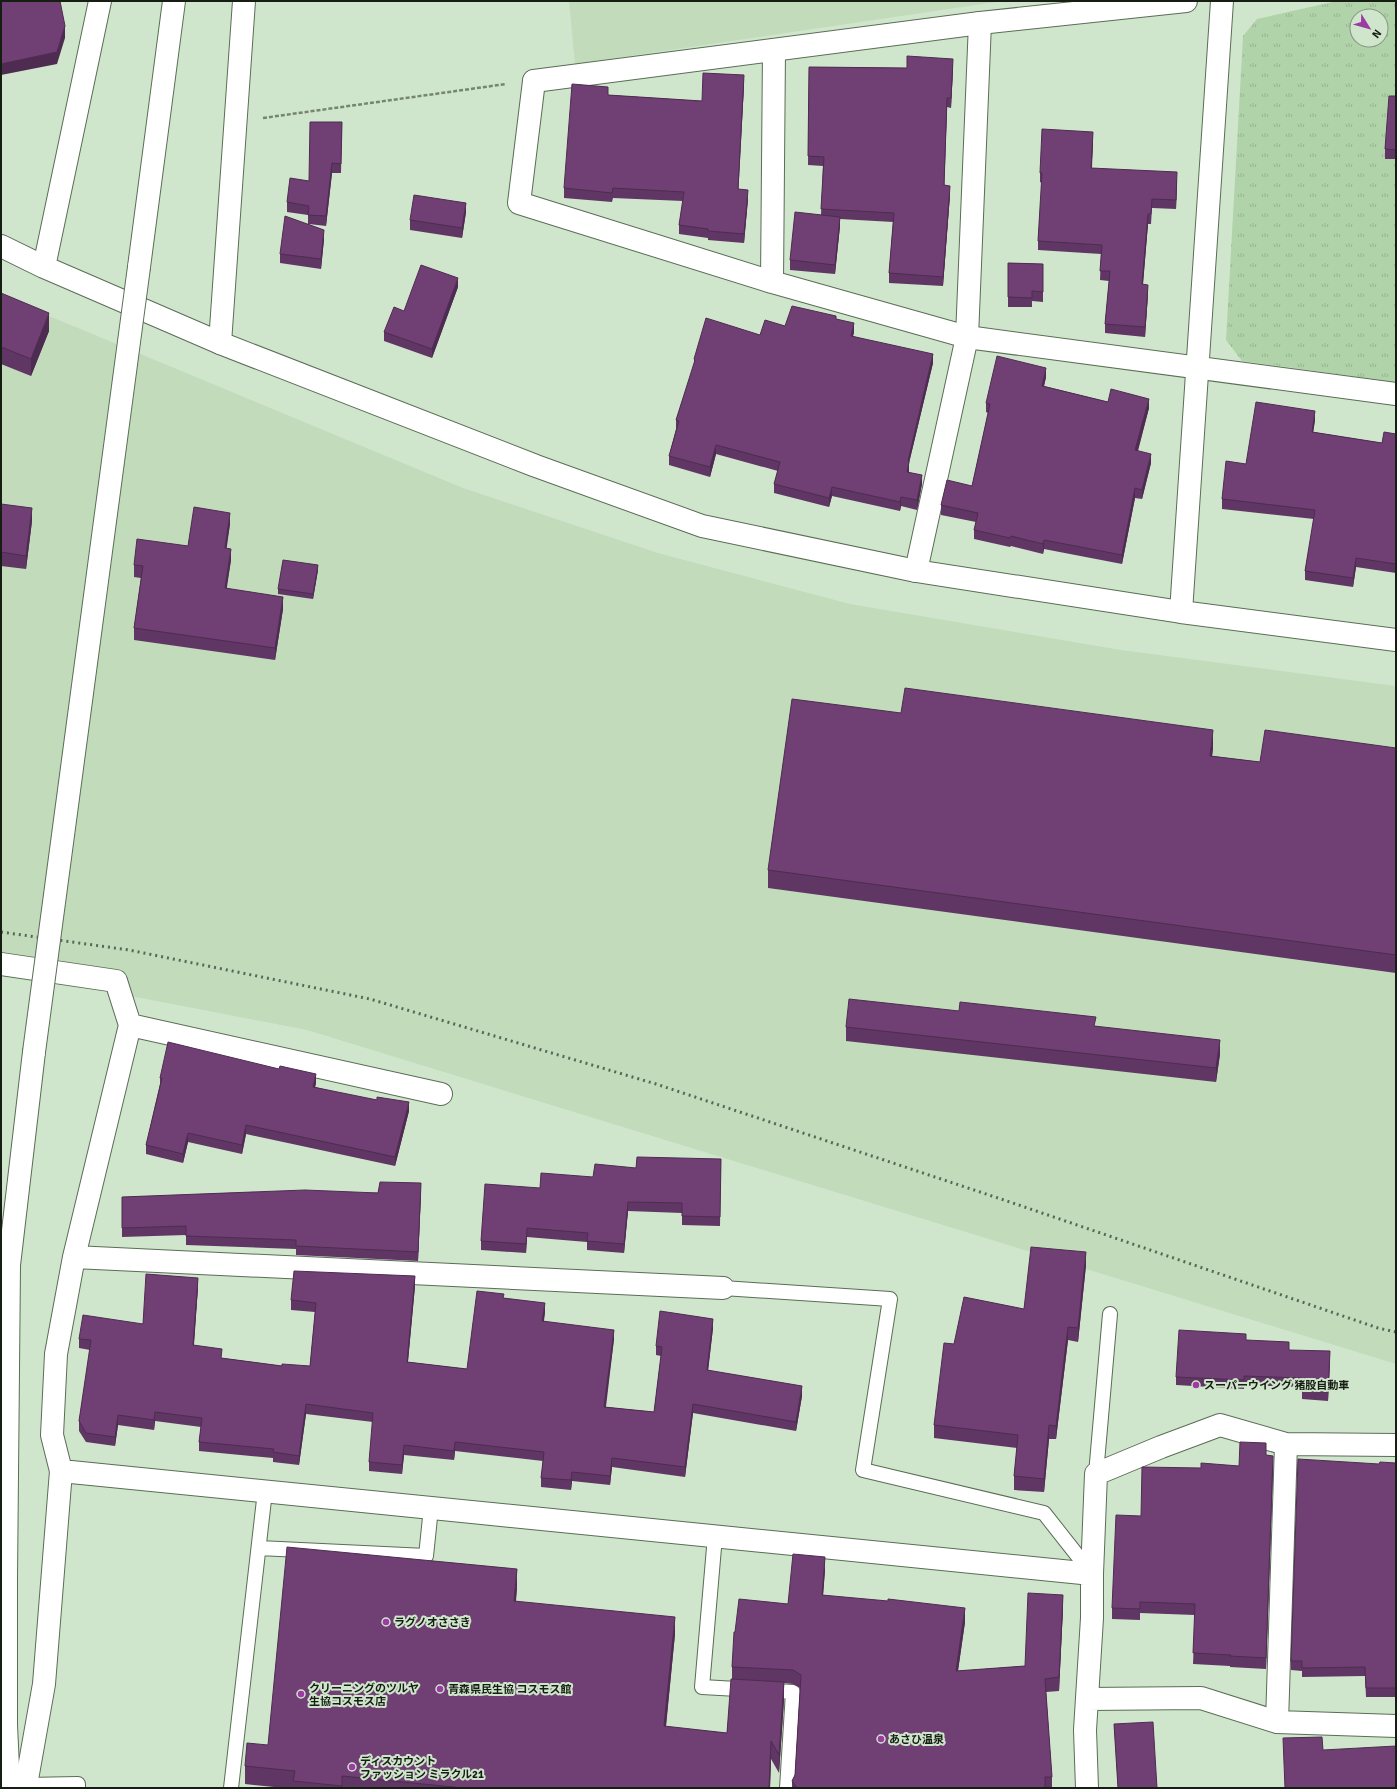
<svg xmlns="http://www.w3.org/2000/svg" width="1397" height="1789" font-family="Signika,'Noto Sans JP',sans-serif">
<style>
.built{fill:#c1dbbb}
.park{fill:url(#park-tufts);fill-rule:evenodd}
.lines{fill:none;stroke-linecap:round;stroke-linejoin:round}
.lane-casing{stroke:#5a6d56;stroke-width:16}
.street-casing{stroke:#5a6d56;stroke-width:24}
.secondary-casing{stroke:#5a6d56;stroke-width:24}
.path{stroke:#768572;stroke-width:2.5;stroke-dasharray:4 2;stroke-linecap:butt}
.lane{stroke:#fff;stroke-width:14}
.street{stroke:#fff;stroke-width:22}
.secondary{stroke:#fff;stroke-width:22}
.rail{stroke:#5a6758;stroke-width:3;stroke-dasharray:2 4;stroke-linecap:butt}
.secondary-bridge-casing{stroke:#5a6d56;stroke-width:24;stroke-linecap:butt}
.secondary-bridge{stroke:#fff;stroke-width:22}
.wall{fill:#603664}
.shaded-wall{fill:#4e2c51}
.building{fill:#703f74;stroke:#4e2c51}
.poi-dot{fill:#9c3ba3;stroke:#d0e6cc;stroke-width:1.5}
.labels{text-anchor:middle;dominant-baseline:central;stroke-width:4;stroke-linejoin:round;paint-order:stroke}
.poi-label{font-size:11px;font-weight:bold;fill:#161e14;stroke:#d0e6cc;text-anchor:start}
</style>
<defs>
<pattern id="park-tufts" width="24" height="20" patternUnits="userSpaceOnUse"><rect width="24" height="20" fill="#b1d3aa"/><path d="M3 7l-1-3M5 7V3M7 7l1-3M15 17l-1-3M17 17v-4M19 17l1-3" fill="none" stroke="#98b591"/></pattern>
</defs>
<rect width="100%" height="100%" fill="#d0e6cc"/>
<!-- built -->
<path class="built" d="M569,1h434l-428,63z
M1,296l462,192 195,65 192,51 271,46 275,36v678l-1089,-334 -306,-59z"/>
<!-- park -->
<path class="park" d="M1337,1h59v380l-2,1 -152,-21 -16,-21 17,-304 14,-17zM1357,16h24v24h-24z"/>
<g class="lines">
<defs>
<path id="lane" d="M723,1288l167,11 -27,171 181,43 48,61
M1096,1474l14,-160
M715,1536l-13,151 91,5 -6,96
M259,1548l167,8 5,-48
M26,1785l52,-1v4
M231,1788l34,-297"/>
<path id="street" d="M534,81l-15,122 253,79 195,55 429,57
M1,246l43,21 176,76 24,-342
M44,267l56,-266
M772,282l2,-232
M916,571l51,-234 13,-314
M1,964l115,17 14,44
M74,1257l649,31
M1286,1444l-9,278 119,4
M61,1471l-9,-36 4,-81 18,-97 56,-232 311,69
M1087,1699l114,-1 76,24
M22,1788l4,-3 18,-101 17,-213 1031,103
M1087,1788l-2,-58 7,-112v-44l4,-100 65,-27 59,-22 66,19 110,1"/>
<path id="secondary" d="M534,81l446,-58 206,-22
M139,267l35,-266
M220,343l316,123 166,60 214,45 265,41 215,28
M1181,612l41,-611
M9,1788l-3,-63v-147l3,-313 25,-213"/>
</defs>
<!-- lane casing -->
<use href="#lane" class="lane-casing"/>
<!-- street casing -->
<use href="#street" class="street-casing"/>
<!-- secondary casing -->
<use href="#secondary" class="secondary-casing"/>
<!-- path -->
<path class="path" d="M263,118l243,-34"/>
<!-- lane -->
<use href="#lane" class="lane"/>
<!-- street -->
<use href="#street" class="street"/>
<!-- secondary -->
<use href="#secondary" class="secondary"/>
<!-- rail -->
<path class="rail" d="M1,932l128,18 241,49 286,85 351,117 371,127 18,4"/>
<defs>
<path id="secondary-bridge" d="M34,1052l105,-785"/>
</defs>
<!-- secondary-bridge casing -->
<use href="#secondary-bridge" class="secondary-bridge-casing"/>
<!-- secondary-bridge -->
<use href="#secondary-bridge" class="secondary-bridge"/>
</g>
<!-- wall -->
<path class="wall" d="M809,67l98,1h46l-2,40 -4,-1 -3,78 6,10 -7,91 -54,-3v-10l4,-51 -53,-3v7l-5,48 -45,-4v-10l31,-45 2,-49 -15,-1z
M744,85l-6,104 10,10 -4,44 -36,-3v-2l-29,-4v-9l4,-24 -70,-3 -1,4 -48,-4v-10l44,-93 94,6z
M1396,96v63h-11v-10z
M342,122l-1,51h-9l-6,53 -17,-2 15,15 -3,30 -41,-6v-9l28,-30v-9l-21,-3v-10l22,-21z
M1093,142l-1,26 85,13 -1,28 -24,-1 -1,16h-3l-5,61 5,9 -3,43 -40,-4v-9l4,-43 -9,-1 1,-26 -63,-4v-9l4,-58 -2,-1v-9z
M466,212l-4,26 -52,-8v-10z
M1008,263l35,1v38l-11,-1v6h-24z
M458,287l-26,71 -48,-17v-9z
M1,293l48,38 -18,45 -30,-12z
M836,319l18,13 -1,4 80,27 -24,100v9l13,12 -5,26 -16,-4 -1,5 -68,-15 -3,11 -55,-14v-9l4,-13 -62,-17 -6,23 -41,-12v-9l7,-27v-9l18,-55v-6l91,-33z
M1046,377l-2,9 64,16 41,6 -11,43 13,12 -9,36 -7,-1 -13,66 -78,-15 -1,5 -32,-8 -1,1 -36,-8v-9l2,-8 -35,-7v-10l31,-19 16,-73 -2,-1v-9z
M1315,420l-2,12 69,11 14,-9v139l-40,-6 -3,20 -48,-7v-9l9,-52 -92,-10v-10l24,-35z
M1,504l31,17 -6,48 -25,-3z
M230,524l-4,24 5,12 -5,29 57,20 -8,51 -141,-20v-12l7,-50 -7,-1v-12l54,-19z
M318,570l-5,29 -35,-5v-5z
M901,713l312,35 -1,8 48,6 136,-14v225l-628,-85v-18z
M1096,1026l124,28 -4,28 -370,-41v-14z
M279,1069l37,14 -1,4 94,24 -14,55 -149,-32 -4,20 -54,-12 -5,21 -37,-9v-9l14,-61v-6z
M721,1159l-1,67 -38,-1v-12l-54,-2 -4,42 -37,-3v-8l-60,-5 -1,16 -45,-3v-9l59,-53 96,-20z
M421,1192l-3,69 -122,-6v-6l-110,-4v-10l-64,2v-40z
M1086,1265l-8,77 -10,-2 -12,99h-7l-5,53 -30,-2v-14l3,-28 -83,-10v-13l20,-81 70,-35z
M415,1286l-7,76 59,7 37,-71 41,14 -1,9 70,18 -8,68 48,5 7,-56 -5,-1v-9l57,-18 -5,42 94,26 -6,35 -103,-18 -8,64 -73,-10 -2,18 -38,-4 -1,9 -30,-3v-9l2,-17 -88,-10 -1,9 -50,-5 -2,19 -33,-3v-9l4,-40 -67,-8 -7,51 -26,-3v-4l-74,-7v-9l2,-15 -46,-6 -1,9 -36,-5 -3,21 -29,-4 -7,-11v-10l11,-71 -11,-2v-9l64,-15 55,-37 -4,58 28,13 60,8h28l5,-54 -24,-2v-10z
M1246,1340l84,20 -2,41 -26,-2v-12l-58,-2v4l-68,-4v-8z
M1266,1455l7,12 -7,202 -36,-2v-1l-37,-2 2,-49 -55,-2v7l-28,-1v-11l29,-92 60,-48 38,-2z
M1396,1463v234h-30l-1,-21 -63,1v-6l-11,-1v-9l88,-197z
M825,1570l-2,25 142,27 -7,49 67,-5 38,-58 -4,83 -13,1 6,85v11h-260v-7l3,-6 5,-87 -7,-4 -9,-1v17l-5,73 -8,-14 -1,29h-486l-39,-4v-18l23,-21 249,-158 -1,15 159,32 -9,93 61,6 5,-54v-12l3,-35 53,-28z
M1114,1724l43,64h-39z"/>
<!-- shaded-wall -->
<path class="shaded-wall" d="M65,26v12l-8,26 -56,11v-11z
M953,59v9l-2,40v-10z
M744,75v10l-6,113v-9z
M947,98v9l-3,88v-10z
M1093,132v10l-2,35v-9z
M332,163v10l-6,53v-10z
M1177,172v9l-1,28v-9z
M950,186v9l-7,91v-9z
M748,190v9l-4,44v-9z
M466,203v9l-4,26v-10z
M1148,214v10l-6,70v-10z
M840,217v9l-5,48v-9z
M324,230v9l-3,30v-10z
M458,278v9l-26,71v-9z
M1148,285v9l-3,43v-10z
M49,313v18l-18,45v-17z
M854,323v9l-3,13v-9z
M933,354v9l-24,100v8l-2,10 1,-20z
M1046,368v9l-4,18v-9z
M1149,399v9l-14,52v-10z
M1315,411v9l-3,21v-9z
M716,445v9l-6,23v-10z
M1151,454v9l-9,36v-9z
M922,475v9l-5,26v-10z
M832,487v9l-3,11v-9z
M1135,488v10l-13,66v-9z
M901,497v9l-1,5v-9z
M32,508v13l-6,48v-13z
M230,513v11l-5,36v-12z
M1044,540v9l-1,5v-10z
M231,549v11l-6,40v-12z
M1356,558v9l-3,20v-9z
M318,565v5l-5,29v-5z
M283,597v12l-8,51v-12z
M1213,730v18l-3,26v-18z
M1220,1040v14l-4,28v-14z
M316,1074v9l-3,13v-9z
M409,1102v9l-14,55v-9z
M246,1125v9l-4,20v-9z
M188,1133v9l-5,21v-9z
M421,1183v9l-3,69v-9z
M628,1202v9l-4,42v-9z
M527,1228v9l-1,16v-9z
M1086,1252v13l-8,77v-14z
M415,1276v10l-8,85v-9z
M198,1278v9l-5,68v-10z
M545,1303v9l-3,18v-9z
M713,1319v9l-6,52v-10z
M1068,1327v13l-12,99v-13z
M614,1330v9l-10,77v-9z
M1330,1351v9l-2,41v-9z
M802,1386v10l-6,35v-9z
M306,1404v10l-7,51v-9z
M693,1404v9l-8,64v-10z
M155,1412v9l-1,9v-10z
M118,1415v10l-3,21v-9z
M1049,1425v14l-5,53v-13z
M455,1442v9l-1,9v-9z
M404,1445v10l-2,19v-9z
M1273,1456v11l-7,202v-11z
M612,1458v9l-2,18v-9z
M572,1472v9l-1,9v-10z
M825,1557v13l-3,39v-14z
M517,1569v18l-3,32v-18z
M1063,1595v13l-4,83v-14z
M965,1608v14l-9,62v-13z
M675,1617v17l-11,110v-18z
M784,1682v18l-5,73v-18z
M771,1741v18l-1,29h-1z"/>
<!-- building -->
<path class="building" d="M1,1h59l5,25 -8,26 -56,12z
M907,56l46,3 -2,39h-4l-3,87 6,1 -7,91 -54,-4 5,-60 -73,-4 3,-52 -16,-1 1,-89 98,1z
M703,73l41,2 -6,114 10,1 -4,44 -36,-3v-2l-29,-4 5,-33 -71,-4 -1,5 -48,-5 8,-104 36,3v8l94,6z
M1389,96h7v54l-11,-1z
M310,122h32l-1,42 -9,-1 -6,53 -18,-1 1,-9 -22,-4 3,-24 19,3z
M1042,129l51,3 -2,36 86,4 -1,28 -24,-1 -1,15h-3l-6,70 6,1 -3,42 -40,-3 5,-53h-10l2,-26 -64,-4 4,-68h-2z
M414,195l52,8 -4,25 -52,-8z
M795,212l45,5 -5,48 -45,-5z
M285,216l39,14 -3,29 -41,-5z
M1008,263l35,1v28l-11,-1v7l-24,-1z
M421,265l37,13 -26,71 -48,-17 10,-25 10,4z
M1,293l48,20 -18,46 -30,-12z
M792,306l44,10v3l18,4 -3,13 82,18 -25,107 1,1 -2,10 15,3 -5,25 -16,-3 -1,5 -68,-15 -3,11 -55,-14 6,-22 -64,-17 -6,22 -41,-11 10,-35 -3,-1 19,-60 -1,-1 12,-41 54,17 5,-15 20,6z
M997,356l49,12 -4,18 66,16 3,-13 38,10 -14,51 16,4 -9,36 -7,-2 -13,67 -78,-15 -1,4 -32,-8 -1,2 -36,-8 4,-17 -37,-8 6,-25 25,6 18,-82 -4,-1z
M1256,402l59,9 -3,21 70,11 2,-11 12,2v130l-40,-6 -3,20 -48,-7 10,-61 -93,-11 4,-38 20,3z
M1,504l31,4 -6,48 -25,-4z
M194,507l36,6 -5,35 6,1 -6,39 58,9 -8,51 -141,-20 9,-62 -9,-1 3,-26 51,7z
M283,560l35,5 -5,29 -35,-5z
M905,688l308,42 -3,26 50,6 5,-32 131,18v207l-628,-85 24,-171 109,14z
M849,999l110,12 1,-9 136,15 -2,9 126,14 -4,28 -370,-41z
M168,1042l111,27 1,-3 36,8 -3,13 64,13v-3l32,5 -14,55 -149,-32 -4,20 -54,-12 -5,21 -37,-9 16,-67h-2z
M637,1157l84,2 -1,58 -38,-1v-13l-54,-1 -4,42 -37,-3 1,-8 -61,-5 -1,16 -45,-3 4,-57 55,4 1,-15 52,4 2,-13 41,4z
M380,1182l41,1 -3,69 -122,-6v-6l-110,-4v-10l-64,2v-31l183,-7 73,3z
M1031,1247l55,5 -8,76 -10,-1 -12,99 -7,-1 -5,54 -30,-3 4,-41 -84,-10 10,-82 10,1 10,-47 60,12z
M294,1271l121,5 -8,86 60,7 10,-78 27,3 -1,4 42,5 -3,18 72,9 -10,77 50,5 8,-65 -6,-1 4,-35 53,8 -6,51 95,16 -6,36 -103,-18 -8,63 -73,-9 -2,18 -38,-4 -1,8 -30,-2 3,-26 -89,-10 -1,9 -50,-6 -2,20 -33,-3 4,-49 -67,-9 -7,52 -26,-4 1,-3 -75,-7 3,-24 -47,-6 -1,8 -36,-5 -3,22 -29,-4 -7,-12 12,-81 -12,-1 4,-24 60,9 3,-50 52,4 -5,67 29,4 -1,9 61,8v-2l28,2 6,-63 -25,-3z
M1179,1330l67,4v6l43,2v8l41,1 -2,41 -26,-1v-13l-58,-2v4l-68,-3z
M1240,1442l26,1v12l7,1 -7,202 -36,-2 1,-1 -38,-2 2,-49 -55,-2v7l-28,-1 4,-93 25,1 1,-49 59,1v-5l38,3z
M1298,1459l81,5 1,-2 16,1v225h-30l-1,-21 -63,1v-7h-11z
M287,1547l230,22 -3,32 161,16 -11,109 63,7 4,-54 53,3 -5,73 -8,-14 -2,47h-306l-121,-12v10l-49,-5 2,-10 -50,-5 2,-23 21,2z
M793,1554l32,3 -3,38 66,6v-2l77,9 -9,63 69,-5 3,-73 35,2 -4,82 -14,2 7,98h-7v11h-248l-5,-7 3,-6 6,-100 -8,-5 -61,-3 2,-35h1l4,-33 49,5z
M1153,1722l4,66h-39l-4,-64z
M1322,1737l1,13 73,-4v42h-111l-2,-50z"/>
<!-- markers -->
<g class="poi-dot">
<circle cx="1196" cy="1385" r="4"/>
<circle cx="386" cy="1622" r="4"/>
<circle cx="440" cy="1689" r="4"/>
<circle cx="301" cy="1694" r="4"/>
<circle cx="881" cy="1739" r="4"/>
<circle cx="352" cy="1767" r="4"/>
</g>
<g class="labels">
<!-- poi labels -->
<g class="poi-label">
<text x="1204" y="1385">スーパーウイング 猪股自動車</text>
<text x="394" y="1622">ラグノオささき</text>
<text x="309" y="1688">クリーニングのツルヤ<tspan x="309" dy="13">生協コスモス店</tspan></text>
<text x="448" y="1689">青森県民生協 コスモス館</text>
<text x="889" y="1739">あさひ温泉</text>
<text x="360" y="1761">ディスカウント<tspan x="360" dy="13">ファッション ミラクル21</tspan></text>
</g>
</g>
<!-- border -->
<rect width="1397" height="1789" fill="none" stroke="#161e14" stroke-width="4"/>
<!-- north arrow -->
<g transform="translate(1369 28) rotate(127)"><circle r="19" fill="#d0e6cc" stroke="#869682"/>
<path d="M0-3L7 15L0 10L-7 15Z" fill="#9c3ba3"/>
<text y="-6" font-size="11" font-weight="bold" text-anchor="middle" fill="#161e14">N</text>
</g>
</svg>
